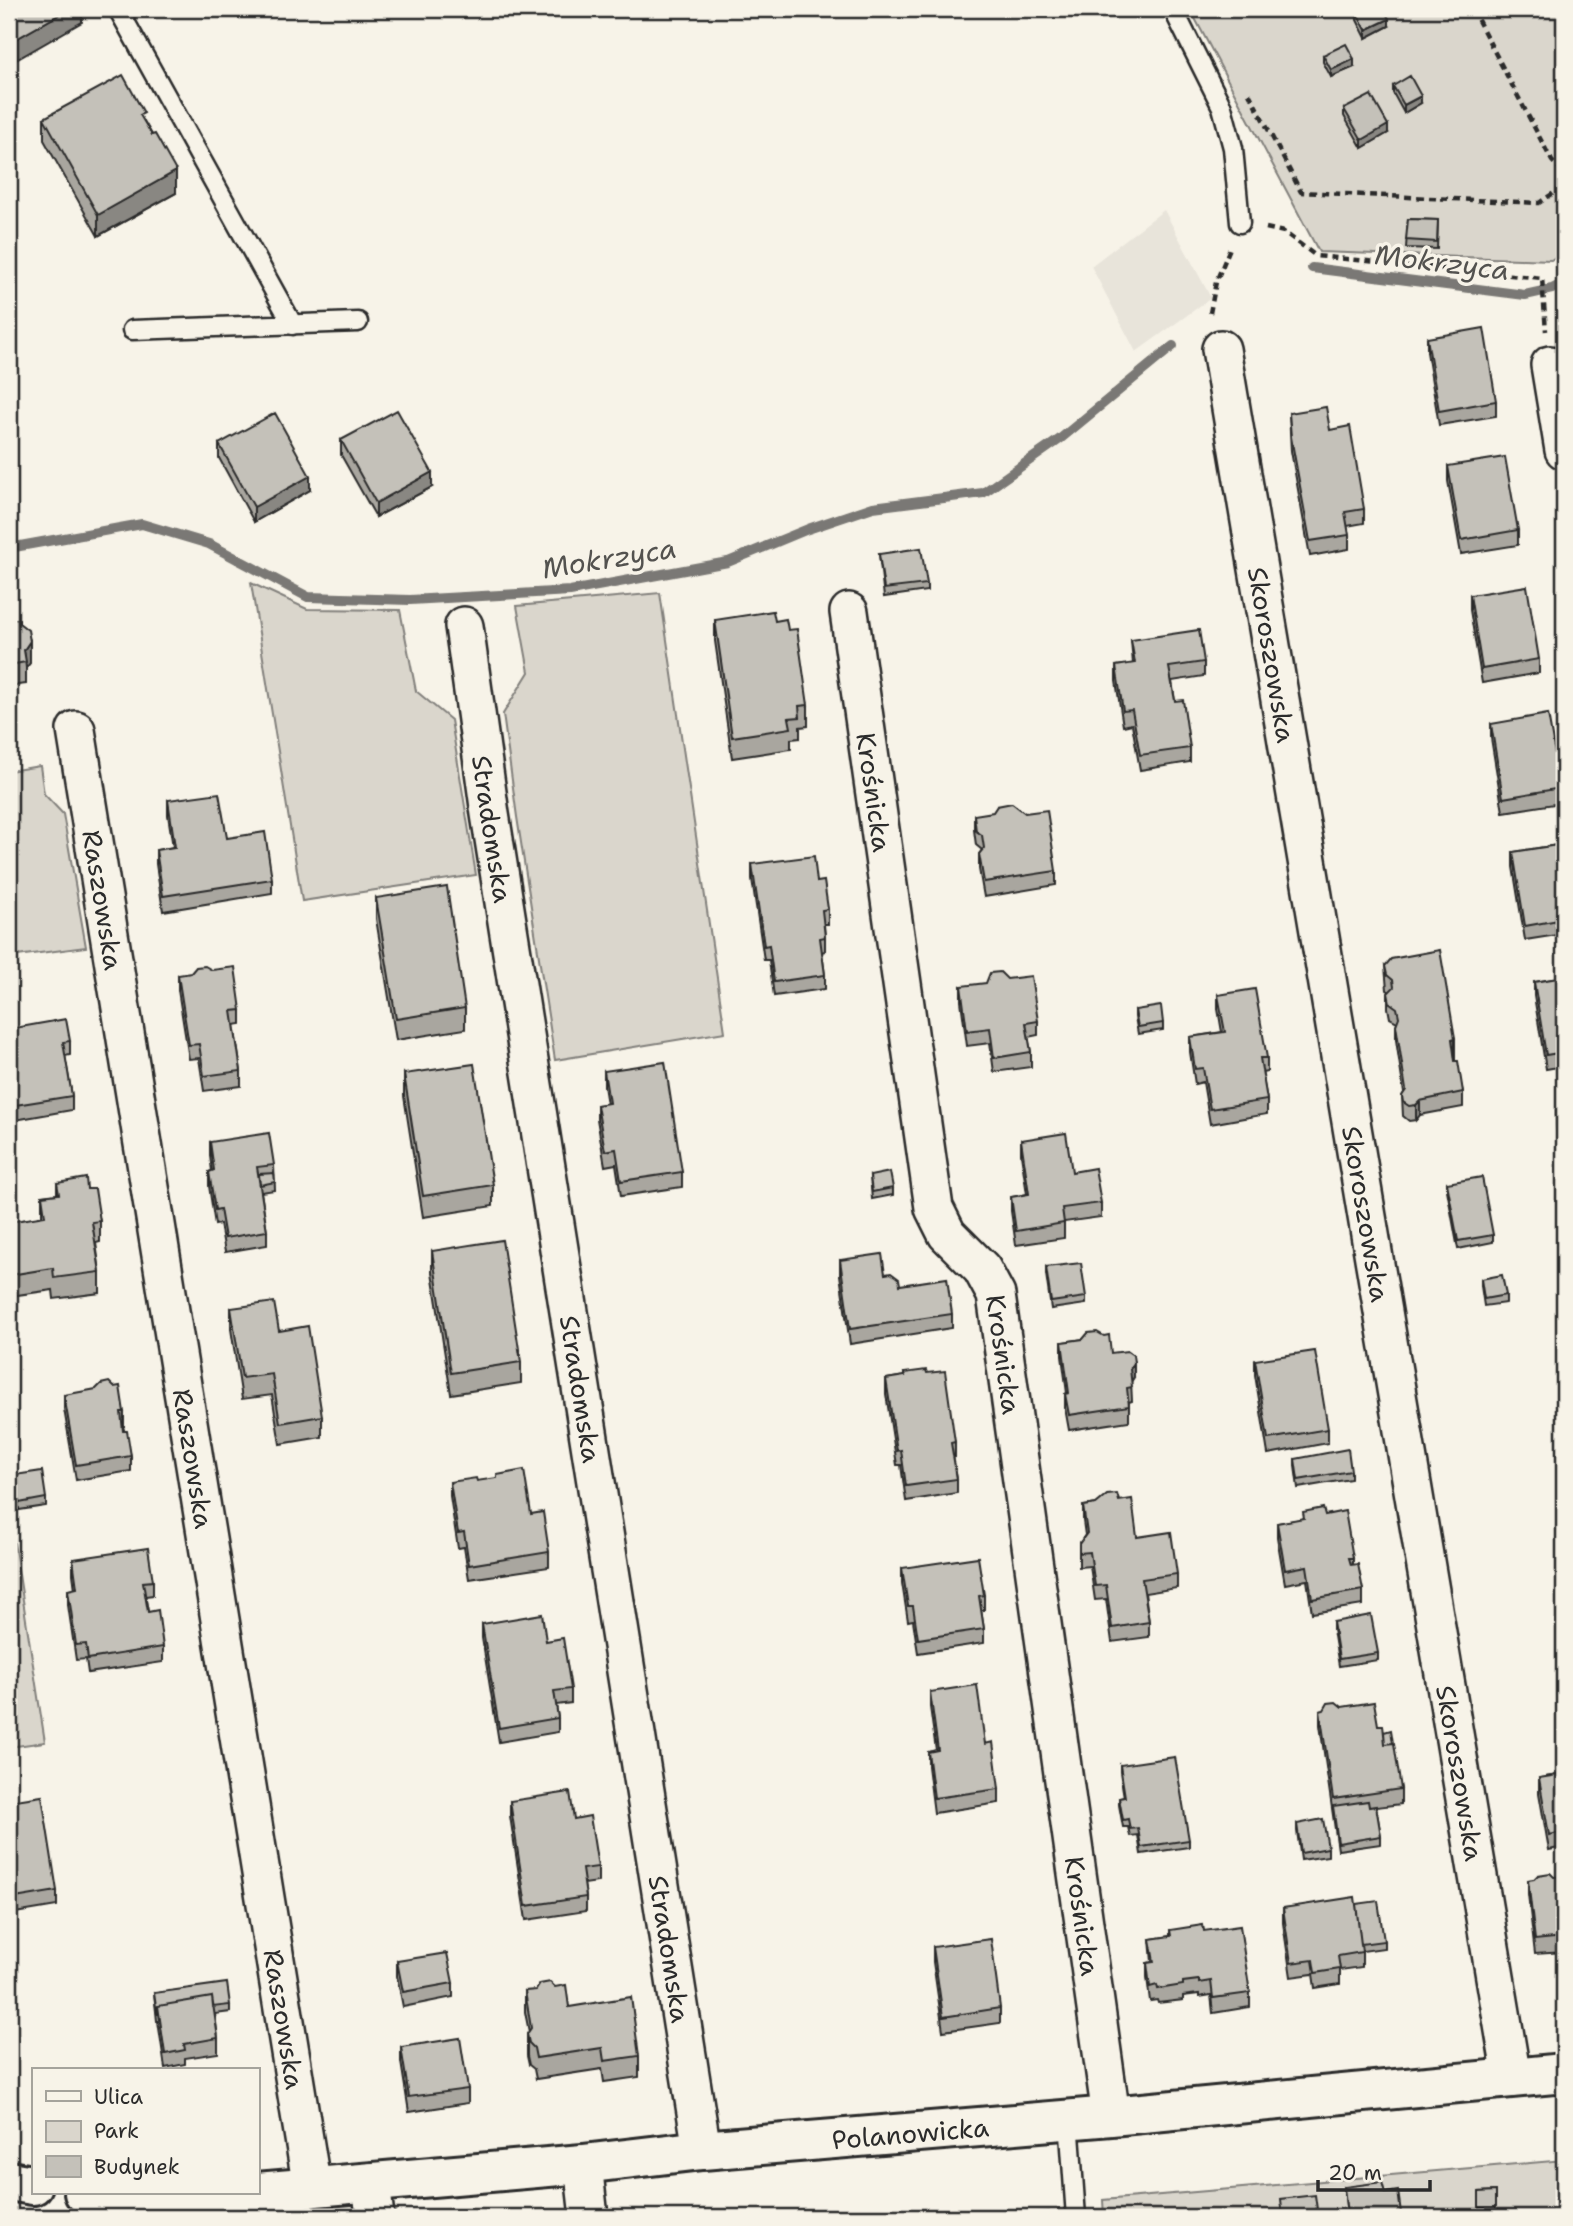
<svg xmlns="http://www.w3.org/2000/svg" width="1573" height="2226" font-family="'Shantell Sans',sans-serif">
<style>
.built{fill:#e8e4da}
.green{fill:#dad6cc;stroke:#82807c;stroke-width:2}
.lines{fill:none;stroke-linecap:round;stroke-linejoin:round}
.stream{stroke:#7a7874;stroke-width:10}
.service-casing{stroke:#2b2b2b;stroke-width:23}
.minor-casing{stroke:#2b2b2b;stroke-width:42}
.tertiary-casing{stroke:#2b2b2b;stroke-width:44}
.path{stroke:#2b2b2b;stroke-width:4.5;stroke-dasharray:7 5;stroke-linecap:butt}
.service{stroke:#f7f3e8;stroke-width:18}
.minor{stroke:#f7f3e8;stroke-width:37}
.tertiary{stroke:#f7f3e8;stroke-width:38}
.wall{fill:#a9a69f;stroke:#2b2b2b;stroke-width:2}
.shaded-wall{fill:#898782;stroke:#2b2b2b;stroke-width:2}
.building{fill:#c4c1b9;stroke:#2b2b2b;stroke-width:2}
.labels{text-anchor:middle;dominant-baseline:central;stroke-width:7;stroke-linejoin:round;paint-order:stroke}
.street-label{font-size:26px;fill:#2b2b2b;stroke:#f7f3e8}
.water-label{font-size:28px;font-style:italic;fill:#53524f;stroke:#f7f3e8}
</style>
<rect width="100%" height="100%" fill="#f7f3e8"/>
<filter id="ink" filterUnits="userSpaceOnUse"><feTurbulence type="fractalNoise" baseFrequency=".0143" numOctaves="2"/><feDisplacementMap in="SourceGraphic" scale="14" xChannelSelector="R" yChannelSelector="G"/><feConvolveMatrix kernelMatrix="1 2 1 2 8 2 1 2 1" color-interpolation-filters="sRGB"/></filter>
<g filter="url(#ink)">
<!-- built -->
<path class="built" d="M1164,210l47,88 -75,54 -45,-86z"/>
<!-- green -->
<path class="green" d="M1190,9h374v242l-13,9 -232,-8z
M251,583l56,26 93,1 16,81 35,29 25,155 -174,26z
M660,593l65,439 -170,28 -38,-243 -14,-103 26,-42 -12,-66z
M40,766l4,28 19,20 23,133 -77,10v-186z
M9,1510l36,232 -36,5z
M1564,2160v57h-460l-1,-17z"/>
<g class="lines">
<!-- stream -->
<path class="stream" d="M1312,268l213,27 27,-6 12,-6
M9,548l133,-24 67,20 99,53 102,3 160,-9 158,-29 80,-33 65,-22 110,-14 77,-54 113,-93"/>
<defs>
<path id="service" d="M118,9l175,316
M1173,9l49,98 11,41 7,75
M132,330l226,-8
M1069,2120l7,97"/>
<g id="minor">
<path id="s1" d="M1221,349l291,1729"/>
<path d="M1550,365l14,85"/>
<path id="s2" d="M849,612l85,596 13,26 35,35 14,26 115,821"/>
<path id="s3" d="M464,626l26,188 212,1336"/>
<path id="s4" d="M76,730l236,1458"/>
<path d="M583,2164l6,53"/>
<path d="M371,2182l4,35"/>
</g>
<g id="tertiary">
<path d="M9,2181l24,4"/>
<path id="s5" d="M257,2192l326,-28 119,-14 409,-34 453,-43"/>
<path d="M84,2193l75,6 84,-6"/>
</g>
</defs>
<!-- service casing -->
<use href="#service" class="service-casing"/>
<!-- minor casing -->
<use href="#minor" class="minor-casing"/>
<!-- tertiary casing -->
<use href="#tertiary" class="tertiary-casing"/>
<!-- path -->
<path class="path" d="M1472,9l80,152 12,12
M1249,93l52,99 238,11 25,-17
M1266,228l18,4 32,24 226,22 4,53
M1210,313l6,-31 14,-34"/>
<!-- service -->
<use href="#service" class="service"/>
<!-- minor -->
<use href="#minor" class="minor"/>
<!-- tertiary -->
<use href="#tertiary" class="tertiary"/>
</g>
<!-- wall -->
<path class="wall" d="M1357,13l32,13 -23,12 -9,-18z
M1323,55l31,12 -23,10 -8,-15z
M1393,86l28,17 -17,10 -11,-20z
M1344,109l44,24 -26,15 -18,-32z
M44,118l100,3 8,14 24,58 -78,43 -54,-96z
M1408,219l30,1 -1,29 -31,-1z
M1427,338l69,63v15l-57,9 -12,-73z
M1289,413l41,17 34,79v14l-17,3 2,9v14l-39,7 -19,-105z
M341,440l91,47 -56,30 -35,-62z
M219,444l91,46 -56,32 -35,-64z
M1448,466l70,64v15l-57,9 -13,-73z
M879,554l48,30v7l-43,6z
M1470,595l69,64v14l-57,10 -12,-73z
M9,620l10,3 11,40 -4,5v16l-17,2z
M715,620l60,1 13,9 20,75v21l-8,1v11l-9,1v10l-59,9 -17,-117z
M1131,640l73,22v14l-32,5 3,20 15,47v14l-50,8 -8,-46 -9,2 -7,-45v-15l17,-2z
M1491,724l70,64v15l-58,9 -12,-74z
M168,800l59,38 45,41v14l-109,18 -7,-47v-14l17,-3 -5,-32z
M974,815l82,56v14l-72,12 -5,-28v-15l3,-4 -6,-5 -2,-15z
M1564,844v90l-39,6 -12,-73v-15z
M752,864l65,18 11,27v15h-4l1,13v14l-3,1 3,23v14l-51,7 -5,-36h-5l-12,-81z
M376,898l89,110v21l-69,11 -20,-121z
M1385,966l70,87v8l8,31v15l-43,8 -4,5 -7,1 -6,-5 -1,-20 2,-3 -8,-53v-15l1,-3 -7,-4 -2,-10v-15l2,-1 -3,-2z
M178,975l63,35v14l-7,1 7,46v15l-37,5 -5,-33 -10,1 -11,-69z
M1564,977v89l-18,3 -12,-73v-14z
M961,986l77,35v14l-10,2 3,15v15l-37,5 -4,-29 -23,3 -6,-45z
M1218,995l49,63v14l-5,1 5,27v14l-57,10 -7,-42 -8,2 -5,-32v-15l32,-5 -4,-23z
M1135,1010l28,13v7l-25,4 -3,-17z
M9,1029l61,12v14l-5,1 7,40v14l-63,11z
M604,1071l78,101v15l-61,9 -5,-32 -11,2 -8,-47v-14l10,-1 -3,-18z
M404,1074l89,111v21l-70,11 -19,-121z
M1564,1109v66l-8,-50v-15z
M1021,1140l51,32 29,31v14l-37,5v16l-48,7 -5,-34v-14l16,-3 -6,-40z
M210,1142l64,23 1,25 -14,2 6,39v14l-42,7 -5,-28 -5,1 -6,-39v-14l3,-1 -2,-15z
M870,1176l23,12v7l-21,4z
M57,1183l30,6 13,32v21l-4,1 4,29v21l-46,6 -1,-9 -43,6 -1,-11v-63l33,-5v-21l15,-2z
M1447,1183l46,52v7l-35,7 -11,-59z
M432,1251l89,111v21l-70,11 -19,-122z
M840,1260l45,14 15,11 52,29v14l-102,16 -10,-69z
M1046,1267l40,30v7l-35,5 -5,-35z
M1481,1279l25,16v8l-22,3 -3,-20z
M231,1308l48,23 43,85v21l-42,7 -8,-49 -30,4 -11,-70z
M1083,1339l28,14 23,24 -3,4 1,20 -3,1v19l-60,9 -4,-22v-14l2,-1 -5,-37v-14z
M1255,1360l73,69v14l-60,11 -13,-79z
M904,1373h23l28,69v15h-2l4,22v14l-51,8 -5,-36h-4l-11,-71v-15l18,-3z
M64,1395l60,17v14h-1l8,30v15l-55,9 -12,-71z
M1295,1459l56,12v8l-53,9 -3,-22z
M15,1475l31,23v8l-27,4 -4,-28z
M477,1481l54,33 18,38v15l-80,12 -5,-32 -6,1 -8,-52v-14z
M1119,1501l18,36 40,37v14l-32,5 4,29v15l-37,5 -6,-43 -11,1 -5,-34 -11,1v-23l6,-9 -2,-14v-15z
M1325,1515l28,43v7l10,25v15l-51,8 -5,-33 -22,4 -8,-47v-14z
M73,1559l80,22v14l-8,1 3,16 15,35v15l-75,11 -2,-14 -10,1 -8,-55v-15l7,-1 -2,-15z
M902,1568l82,27v15h-3l3,19v14l-66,10 -5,-33 -5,1 -6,-38z
M1333,1622l45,31v7l-39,6 -6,-36z
M482,1624l89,65v14l-15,2 2,13v14l-59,10 -17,-104z
M930,1692l55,52 14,45v14l-65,10 -6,-47v-14l8,-2 -6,-43z
M1342,1707l36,18 6,7 17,57v15l-25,3 5,29v8l-43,6 -18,-125v-14z
M1120,1765l69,75v7l-48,7 -3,-19 -8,1 -2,-9h-5l-4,-22v-7l5,-1 -4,-25z
M1564,1774v73l-15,3 -10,-57v-15z
M9,1801l48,90v15l-48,8z
M510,1801l64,18 24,48v15l-14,2 2,13v14l-60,9 -16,-104z
M1297,1824l31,24v8l-27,4 -4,-29z
M1564,1876v76l-29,2 -7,-60v-14z
M1356,1904l28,37v7l-22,3v16l-22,3v14l-25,4 -2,-14 -22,3 -8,-54v-15z
M1170,1930l34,1 46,62v14l-37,6 -2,-18 -12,2v-3l-16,2v4l-25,3 -1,-3 -7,1 -3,-24v-14l5,-1 -2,-23 20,-3z
M933,1947l67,61v15l-57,8 -10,-69z
M397,1961l56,22v14l-50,10 -6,-31z
M525,1991l44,16 70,49v21l-35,5 -2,-13 -66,10 -2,-10 -5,-4 -2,-9v-22l2,-2 -4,-20z
M154,1993l76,12v7l-15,2 3,24v15l-33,5v6l-20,4 -7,-47h-1z
M401,2047l67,42v14l-59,9 -8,-50z
M1344,2187l41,6 16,20v4h-54z
M1496,2191v23h-17v-22z"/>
<!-- shaded-wall -->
<path class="shaded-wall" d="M69,9h13v13l-73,42v-21z
M1389,19v7l-23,12v-8z
M1354,59v8l-23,10v-7z
M1421,96v7l-17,10v-8z
M1388,125v8l-26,15v-8z
M176,171v22l-78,43v-21z
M432,472v15l-56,30v-14z
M310,476v14l-56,32v-15z
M30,641v22l-4,5 -2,-18z
M1455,1038v15h-3v-14z
M1420,1101v14l-4,5v-15z
M1134,1363v14l-4,7v-15z"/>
<!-- building -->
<path class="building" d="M9,9h60l-60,34z
M1364,9h20l5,10 -23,11 -9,-17z
M1346,44l8,15 -23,11 -8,-15z
M123,75l21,38 -4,2 12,20 3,-1 21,37 -78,44 -54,-97z
M1410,76l11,20 -17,9 -11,-19z
M1371,95l17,30 -26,15 -18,-31z
M1408,219l30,1 -1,22 -31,-2z
M1484,328l12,73 -57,10 -12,-73z
M1326,407l4,23 20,-4 14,83 -19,3 4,23 -39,6 -19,-104 -2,-24z
M397,410l35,62 -56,31 -35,-63z
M275,413l35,63 -56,31 -35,-63z
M1505,457l13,73 -57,10 -13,-74z
M921,548l6,36 -43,5 -5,-35z
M1527,586l12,73 -57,10 -12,-74z
M773,611l2,10 11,-2 2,11 9,-1 11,76 -9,1 1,11 -11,1 2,10 -59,9 -17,-117z
M19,619v4l9,7 2,11 -6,9 2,12 -17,3v-45z
M1199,630l5,32 -35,5 6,34 8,-1 7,48 -50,7 -8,-45 -9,1 -7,-45 19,-3 -4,-23z
M1548,714l13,74 -58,10 -12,-74z
M219,793l8,45 38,-6 7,47 -109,17 -7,-46 19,-3 -7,-47z
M1012,803l13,10 22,-3 9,61 -72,11 -5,-28 5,-6 -2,-13 -6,-4 -2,-16 19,-3 4,-6z
M1564,844v75l-39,7 -12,-74z
M814,856l3,26 7,-1 4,28 -6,1 3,27 -5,1 5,37 -51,7 -5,-37 -5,1 -12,-82z
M447,887l18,121 -69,11 -20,-121z
M1440,950l15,88 -3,1 3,22h3l5,31 -43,9 -4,4 -7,1 -6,-4 -1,-6 4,-6 -10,-65 3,-8 -2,-9 -7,-5 -2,-10 6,-6 -1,-7 -6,-5 -2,-9 6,-7z
M205,966l7,4 23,-3 6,43 -9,1 9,60 -37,5 -5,-32 -10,1 -11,-70 13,-2 5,-6z
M1000,972l7,7 24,-3 7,45 -12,2 5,29 -37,6 -4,-30 -23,3 -6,-45 25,-3 4,-10z
M1564,977v75l-18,3 -12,-73z
M1255,989l12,69h-7l7,42 -57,9 -7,-41 -8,1 -5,-32 35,-5 -7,-37z
M1161,1006l2,17 -25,4 -3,-17z
M66,1019l4,22 -7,1 9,54 -63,10v-77z
M665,1062l17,110 -61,9 -5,-32 -11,2 -8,-46 12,-2 -5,-32z
M474,1064l19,121 -70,11 -19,-122z
M1564,1109v51l-8,-50z
M269,1133l5,32 -17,2 10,64 -42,7 -5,-29 -5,1 -6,-38 5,-2 -4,-28z
M1066,1133l6,39 23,-4 6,35 -39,5 2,15 -48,8 -5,-34 18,-3 -8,-54z
M890,1172l3,16 -21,4 -2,-16z
M274,1173l1,9 -15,3 -1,-11z
M1482,1177l11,58 -35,6 -11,-58z
M86,1178l1,11h8l5,32 -8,1 8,50 -46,6 -1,-10 -43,7 -1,-11v-42l36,-6 -3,-20 17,-2 -2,-11z
M502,1240l19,122 -70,11 -19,-122z
M882,1254l3,20 6,-1 8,6 1,6 47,-7 5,36 -102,15 -10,-69z
M1081,1263l5,34 -35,5 -5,-35z
M1502,1275l4,20 -22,4 -3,-20z
M274,1302l5,29 29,-5 14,90 -42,7 -8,-49 -30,4 -11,-70z
M1097,1332l7,4 5,-1 2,18 16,-2 6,4 1,8 -4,6 2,18 -5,1 2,18 -60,9 -4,-21 4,-1 -7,-51 21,-3 5,-6z
M1315,1351l13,78 -60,10 -13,-79z
M926,1370l1,3 18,-2 10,71 -4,1 6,36 -51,7 -5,-36 -4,1 -11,-72 19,-3 -1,-3z
M109,1382l5,5 6,-1 4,26h-3l2,19h4l4,25 -55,9 -12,-70 32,-6 5,-5z
M1348,1449l3,22 -53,9 -3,-21z
M524,1470l7,44 12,-2 6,40 -80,13 -5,-33 -6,1 -8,-51 26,-4 1,3 20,-3v-3z
M42,1471l4,27 -27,5 -4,-28z
M1117,1494l2,7 13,-2 5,38 34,-5 6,42 -35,5 7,43 -37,6 -6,-43 -11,1 -5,-34 -11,1v-9l8,-11 -4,-27 13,-2 11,-9z
M1323,1508l2,7 20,-4 8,47h-4l2,7 7,-1 5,26 -51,9 -5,-33 -22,4 -8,-47 27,-5 -1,-6z
M148,1548l5,33 -10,1 5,30 10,-2 5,37 -75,12 -2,-15 -10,1 -8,-55 9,-2 -4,-29z
M978,1557l6,38 -5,1 5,33 -66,10 -5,-33h-5l-6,-38z
M542,1614l4,27 17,-3 8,51 -17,2 4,27 -59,10 -17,-104z
M1371,1615l7,38 -39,6 -6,-37z
M977,1685l8,59 8,-2 6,47 -65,9 -6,-46 10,-2 -8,-58z
M1336,1702l6,5 32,-5 4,23h5l2,19 9,-1 7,46 -68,10 -13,-88 4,-1 4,-7z
M1391,1730l2,13 -8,1 -1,-12z
M1175,1757l14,83 -48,7 -3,-19 -8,1 -2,-10 -5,1 -4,-22 6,-1 -5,-32z
M1564,1774v58l-15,3 -10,-57z
M570,1792l4,27 16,-3 8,51 -16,2 4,28 -60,9 -16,-105z
M42,1796l15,95 -48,8v-98z
M1368,1801l1,6 7,-1 5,30 -43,7 -5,-37z
M1323,1819l5,29 -27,5 -4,-29z
M1550,1873l4,4 10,-1v61l-29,3 -7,-60 6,-1 4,-4z
M1355,1897l7,55 -24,4 2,13 -25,4 -2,-13 -22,3 -8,-55z
M1378,1901l6,40 -23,3 -5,-40z
M1203,1925l1,6 36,-5 10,67 -37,5 -2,-17 -12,2v-3l-16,2v3l-25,4 -1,-4 -7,2 -3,-24 7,-1 -4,-23 21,-3 -1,-6z
M991,1939l9,69 -57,9 -10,-70z
M447,1953l6,30 -50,9 -6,-31z
M550,1982l5,5 11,-2 3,22 62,-10 8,59 -35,5 -2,-13 -66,10 -2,-10 -5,-5 -2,-9 4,-6 -6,-37 11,-1 4,-6z
M227,1983l3,22 -17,2 -1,-10 -54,9v7l-1,1 -3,-21z
M212,1997l6,41 -34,6 1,6 -20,4 -7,-48z
M460,2038l8,51 -59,8 -8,-50z
M1382,2182l3,11 13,-2 3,22 -33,4h-8l-1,-4 -12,2 -3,-28z
M1496,2191v16h-17v-15z
M1315,2195l3,22h-35l-2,-18z
M1049,2212l1,5h-28v-3z"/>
</g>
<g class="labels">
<!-- street labels -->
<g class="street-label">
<text stroke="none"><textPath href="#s1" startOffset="310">Skoroszowska</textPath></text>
<text stroke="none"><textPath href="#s2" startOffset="182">Krośnicka</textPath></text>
<text stroke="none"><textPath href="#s3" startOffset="205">Stradomska</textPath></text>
<text stroke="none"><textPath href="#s4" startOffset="172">Raszowska</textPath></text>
<text stroke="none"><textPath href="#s1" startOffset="877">Skoroszowska</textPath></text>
<text stroke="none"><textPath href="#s2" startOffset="770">Krośnicka</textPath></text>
<text stroke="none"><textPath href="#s3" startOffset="772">Stradomska</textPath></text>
<text stroke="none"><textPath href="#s4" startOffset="738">Raszowska</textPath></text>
<text stroke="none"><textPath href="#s1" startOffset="1444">Skoroszowska</textPath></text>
<text stroke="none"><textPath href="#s2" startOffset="1337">Krośnicka</textPath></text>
<text stroke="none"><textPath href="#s3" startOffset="1339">Stradomska</textPath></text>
<text stroke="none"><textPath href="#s4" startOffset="1306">Raszowska</textPath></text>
<text stroke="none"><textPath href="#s5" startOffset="656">Polanowicka</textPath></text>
</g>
<!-- water labels -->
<g class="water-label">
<text transform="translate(1442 262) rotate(7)">Mokrzyca</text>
<text transform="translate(609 558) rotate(-9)">Mokrzyca</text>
</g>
</g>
<!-- margin -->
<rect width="1573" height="2226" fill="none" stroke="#f7f3e8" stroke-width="35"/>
<rect x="18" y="18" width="1538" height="2191" fill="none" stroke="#2b2b2b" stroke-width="2.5" filter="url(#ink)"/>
<!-- legend -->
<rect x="32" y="2068" width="228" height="126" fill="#f7f3e8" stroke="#a5a39c" stroke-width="2"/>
<rect x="46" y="2091" width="35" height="10" fill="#f7f3e8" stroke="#a5a39c" stroke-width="2"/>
<text x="94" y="2104" font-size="21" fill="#2b2b2b">Ulica</text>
<rect x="46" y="2121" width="35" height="21" fill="#dad6cc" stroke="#a5a39c" stroke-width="2"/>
<text x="94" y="2138" font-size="21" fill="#2b2b2b">Park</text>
<rect x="46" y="2156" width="35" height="21" fill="#c4c1b9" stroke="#a5a39c" stroke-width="2"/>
<text x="94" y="2174" font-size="21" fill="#2b2b2b">Budynek</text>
<!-- scale -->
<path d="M1318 2180v10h112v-10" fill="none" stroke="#2b2b2b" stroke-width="3.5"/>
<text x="1328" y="2180" font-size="21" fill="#2b2b2b" stroke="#f7f3e8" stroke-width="5" paint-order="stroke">20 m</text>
</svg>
